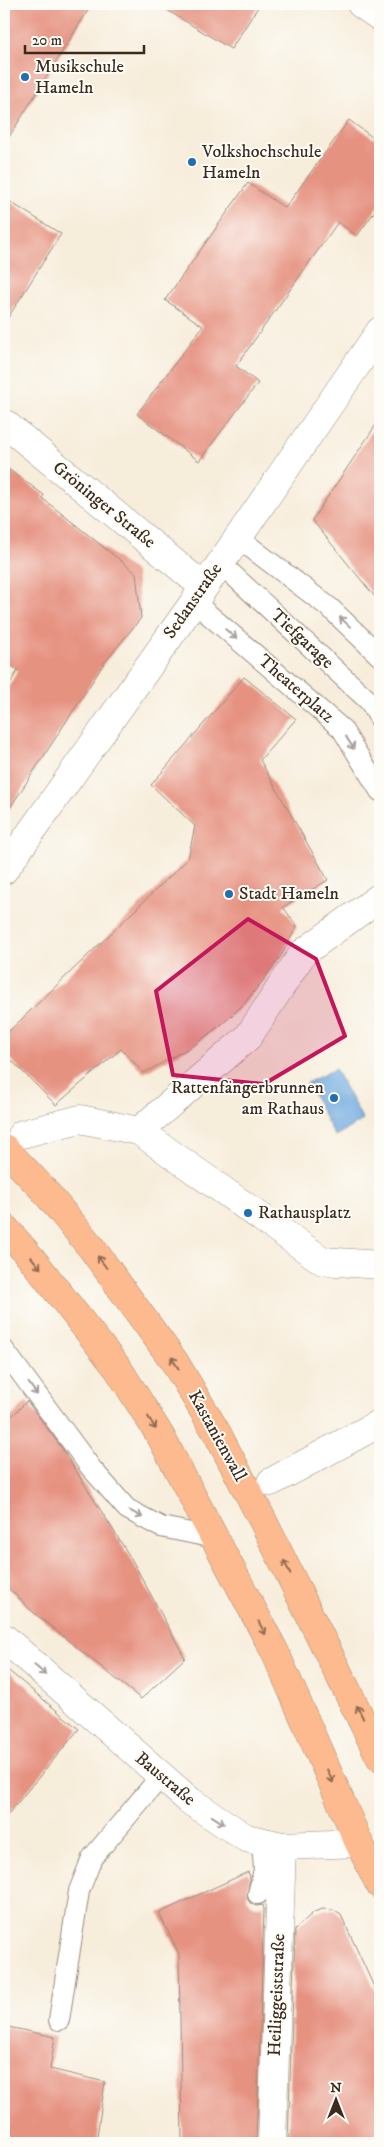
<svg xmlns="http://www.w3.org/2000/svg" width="384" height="2147" font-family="'IM FELL DW Pica',serif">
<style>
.water{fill:#6ea9df;stroke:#546a7e}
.building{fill:#e69281}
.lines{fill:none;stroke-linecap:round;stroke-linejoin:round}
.lane-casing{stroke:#998c7c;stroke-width:22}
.street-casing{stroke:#998c7c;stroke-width:29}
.primary-casing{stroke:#998c7c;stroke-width:29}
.lane{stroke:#fff;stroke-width:20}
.street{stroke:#fff;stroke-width:28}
.primary{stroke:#fcba8e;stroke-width:28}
.oneway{stroke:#a79f9a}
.oneway2{stroke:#926b50}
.marked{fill:#c2185b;fill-opacity:0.2;stroke:#c2185b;stroke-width:4;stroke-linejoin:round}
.poi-dot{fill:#1f6fb2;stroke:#fdfcf7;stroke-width:2}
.labels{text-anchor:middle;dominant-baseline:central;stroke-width:4;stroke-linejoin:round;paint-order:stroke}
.poi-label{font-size:18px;fill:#3b2a1e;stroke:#fdfcf7;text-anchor:start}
.street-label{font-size:18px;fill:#3b2a1e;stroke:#fdfcf7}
</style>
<rect width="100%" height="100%" fill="#fdfcf7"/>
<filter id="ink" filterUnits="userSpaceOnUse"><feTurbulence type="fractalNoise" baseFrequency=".02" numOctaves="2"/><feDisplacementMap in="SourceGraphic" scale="10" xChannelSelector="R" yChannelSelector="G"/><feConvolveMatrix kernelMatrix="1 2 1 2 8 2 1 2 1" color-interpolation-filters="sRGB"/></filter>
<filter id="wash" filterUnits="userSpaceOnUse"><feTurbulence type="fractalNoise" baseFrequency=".0096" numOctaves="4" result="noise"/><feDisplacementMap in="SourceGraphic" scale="20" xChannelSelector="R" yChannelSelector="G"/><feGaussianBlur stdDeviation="1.12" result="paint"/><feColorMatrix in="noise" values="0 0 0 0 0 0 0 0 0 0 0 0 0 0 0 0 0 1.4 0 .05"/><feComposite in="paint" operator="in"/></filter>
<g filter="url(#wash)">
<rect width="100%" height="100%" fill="#f7eddb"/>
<path class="water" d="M335,1069l28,51 -28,16 -28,-53z"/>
<g id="blocks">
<path class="building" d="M4,4h88l-88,141z
M157,4h103l-29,45z
M349,120l31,23v61l-23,32 -19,-14 -102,144 22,17 -59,78 -62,-47 66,-88 -38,-26 83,-117 37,25z
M4,198l57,36 -57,90z
M380,419v184l-68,-83z
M4,466l40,29 -2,3 94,75 5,45 -36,44 -101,155v-123l14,-24 -14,-9z
M244,677l52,42 -36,41 68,120 -45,27 14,19 -16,30 -19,26 -19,23 -21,19 -26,20 -52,29 -23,-24 -65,56 -52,-52v-17l184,-177 7,-33 -44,-41z
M27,1401l34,46 71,113 53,98 -44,41 -107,-86 -30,-29v-160z
M4,1667l75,62 -75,90z
M248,1872l2,5 -3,21 3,5 6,3 7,-1 1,4 -8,234h-74l-3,-189 -20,-41z
M323,1909l10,1 8,5 39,85v143h-92l7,-214 19,-17z
M4,2026l51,11 -5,32 55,13 -9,61h-92z"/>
</g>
</g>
<g filter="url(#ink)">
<use href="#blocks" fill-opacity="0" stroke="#998c7c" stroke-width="1"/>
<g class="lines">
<g class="lane-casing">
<path id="lane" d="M237,537l93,71 50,48
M220,563l150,139 10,17
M194,602l148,127 38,62
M4,1350l87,118 36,41 34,18 54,11
M258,1894l6,-24 -2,-29
M59,2020l20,-129 13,-33 69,-82"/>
</g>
<g class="street-casing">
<path id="street" d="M361,4l19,13
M4,423l200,164
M4,870l190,-268 186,-271
M139,1131l184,130 57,4
M22,1134l58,-15 59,12 109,-94 55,-84 77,-56
M271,1482l109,-59
M4,1638l186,163 56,37 36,8 77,-3
M272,2143l10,-297"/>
</g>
<g class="primary-casing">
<path id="primary" d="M4,1148l39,41 48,58 83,114 43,72 46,88 117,236
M4,1227l28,32 87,111 42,67 114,215 84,191 21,42"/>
</g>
<use href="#lane" class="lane"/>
<use href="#street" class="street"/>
<use href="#primary" class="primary"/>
</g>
<defs><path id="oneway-shaft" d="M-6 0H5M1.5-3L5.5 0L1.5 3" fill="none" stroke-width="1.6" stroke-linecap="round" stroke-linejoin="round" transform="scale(1.25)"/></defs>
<g class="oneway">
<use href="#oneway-shaft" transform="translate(345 622) rotate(-137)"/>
<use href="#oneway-shaft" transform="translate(231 634) rotate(40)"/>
<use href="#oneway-shaft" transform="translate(350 743) rotate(58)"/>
<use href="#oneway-shaft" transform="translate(33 1389) rotate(54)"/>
<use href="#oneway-shaft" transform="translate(136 1514) rotate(28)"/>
<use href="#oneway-shaft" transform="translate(40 1670) rotate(41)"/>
<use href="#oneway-shaft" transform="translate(218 1820) rotate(33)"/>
</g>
<g class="oneway2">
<use href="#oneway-shaft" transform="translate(102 1262) rotate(-127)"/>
<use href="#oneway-shaft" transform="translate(36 1263) rotate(51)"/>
<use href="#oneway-shaft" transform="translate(175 1363) rotate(-122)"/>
<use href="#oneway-shaft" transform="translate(152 1423) rotate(58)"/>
<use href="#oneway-shaft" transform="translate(287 1567) rotate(-117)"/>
<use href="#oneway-shaft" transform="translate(262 1628) rotate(62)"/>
<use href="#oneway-shaft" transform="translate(360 1712) rotate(-116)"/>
<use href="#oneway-shaft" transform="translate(330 1776) rotate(66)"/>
</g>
</g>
<path class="marked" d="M248,919l68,40 29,77 -81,48 -91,-9 -17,-84z"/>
<g class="poi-dot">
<circle cx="25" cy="77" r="5"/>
<circle cx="192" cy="162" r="5"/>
<circle cx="229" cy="894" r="5"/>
<circle cx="334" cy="1098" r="5"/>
<circle cx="248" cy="1213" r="5"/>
</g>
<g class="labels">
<g class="poi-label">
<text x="35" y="67">Musikschule<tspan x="35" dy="21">Hameln</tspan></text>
<text x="202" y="152">Volkshochschule<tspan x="202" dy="21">Hameln</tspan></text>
<text x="239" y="894">Stadt Hameln</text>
<text x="324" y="1088" text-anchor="end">Rattenfängerbrunnen<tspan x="324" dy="21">am Rathaus</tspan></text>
<text x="258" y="1213">Rathausplatz</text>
</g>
<g class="street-label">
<text transform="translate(104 505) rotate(39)">Gröninger Straße</text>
<text transform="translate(193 601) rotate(-55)">Sedanstraße</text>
<text transform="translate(302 639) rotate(43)">Tiefgarage</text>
<text transform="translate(296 689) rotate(41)">Theaterplatz</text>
<text transform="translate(217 1436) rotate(61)">Kastanienwall</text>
<text transform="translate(165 1779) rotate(40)">Baustraße</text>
<text transform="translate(277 1995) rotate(-88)">Heiliggeiststraße</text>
</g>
</g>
<rect width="384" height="2147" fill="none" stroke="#fdfcf7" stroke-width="20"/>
<g transform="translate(336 2100)" stroke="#fdfcf7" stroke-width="4" paint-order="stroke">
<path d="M0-4L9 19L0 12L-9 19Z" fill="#3b2a1e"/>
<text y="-8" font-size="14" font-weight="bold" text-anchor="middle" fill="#3b2a1e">N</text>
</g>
<path d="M25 45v8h119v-8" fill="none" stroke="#3b2a1e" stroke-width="2.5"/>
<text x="32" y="45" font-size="15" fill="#3b2a1e" stroke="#fdfcf7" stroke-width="4" paint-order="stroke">20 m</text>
</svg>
